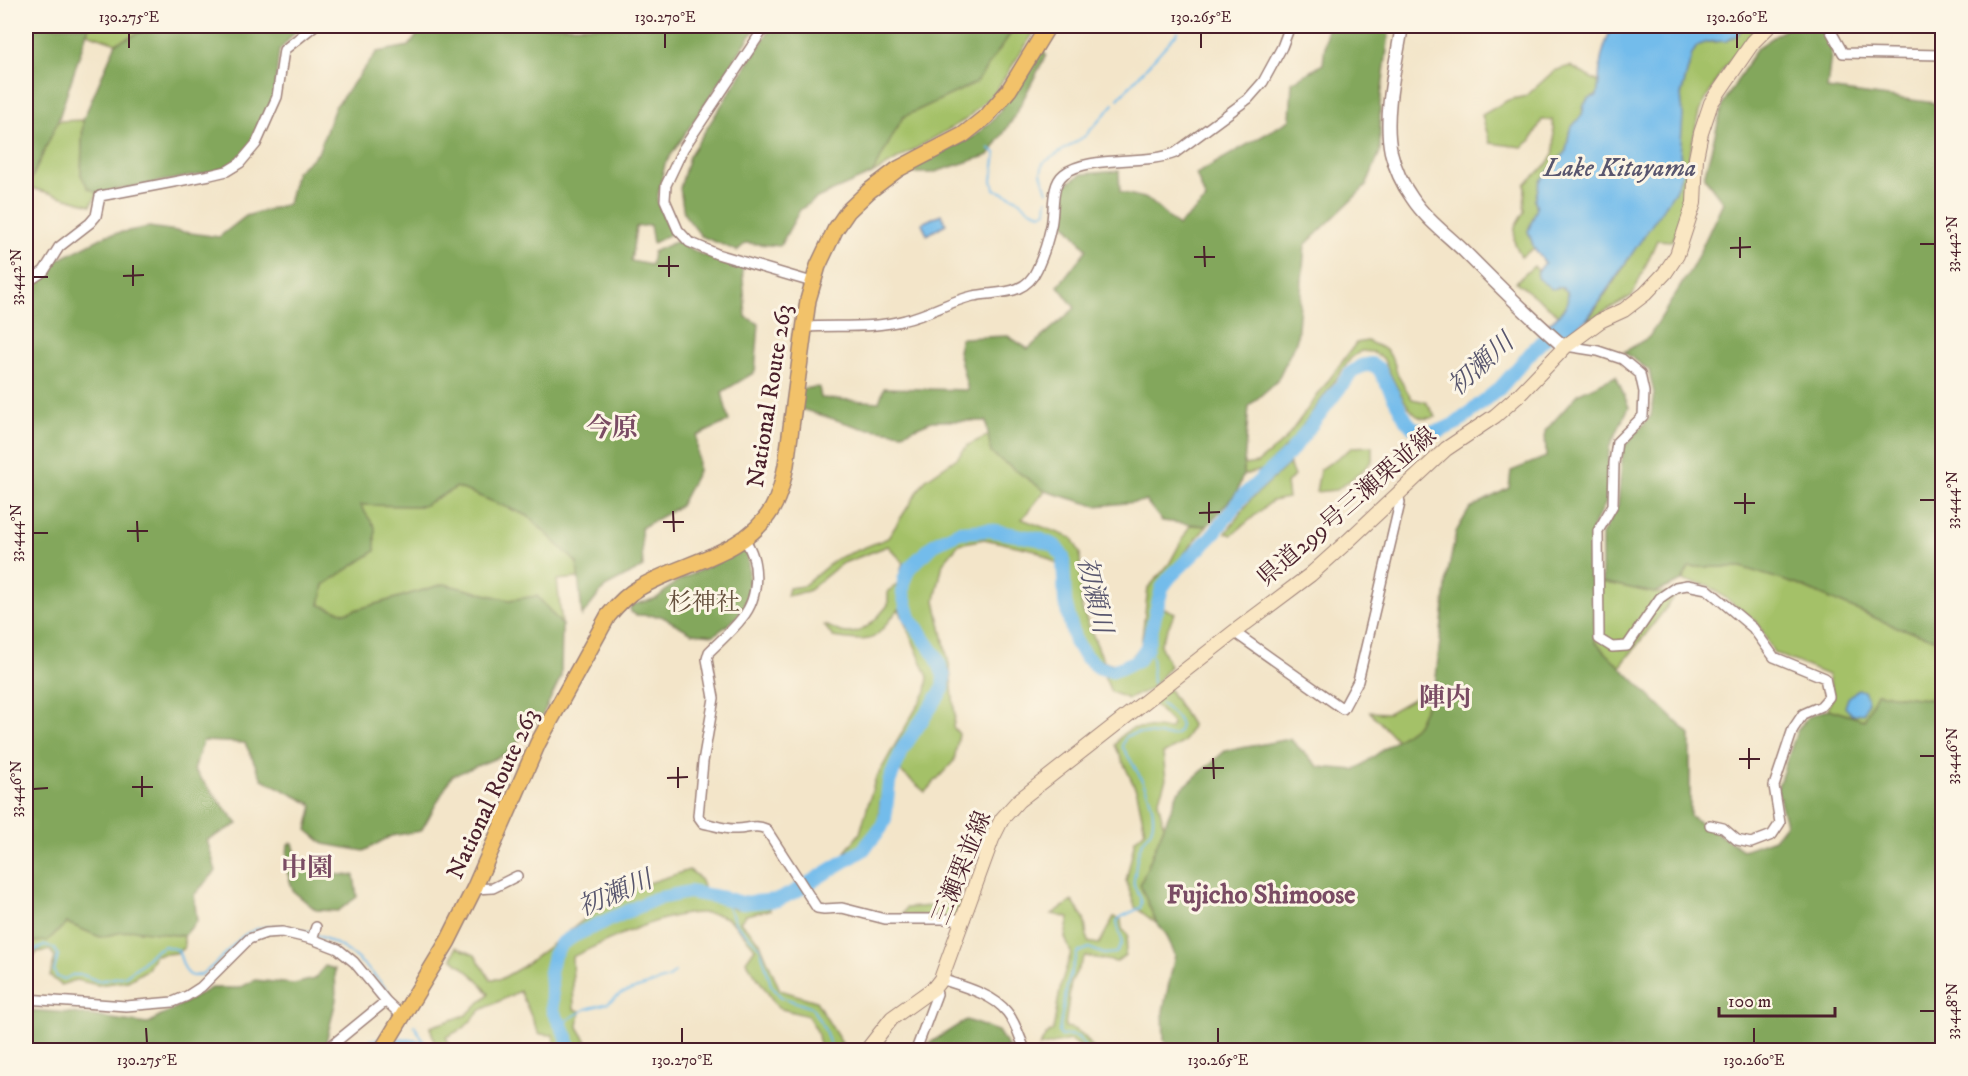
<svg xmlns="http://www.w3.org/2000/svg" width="1968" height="1076" font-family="'IM FELL DW Pica','Noto Serif JP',serif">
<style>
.green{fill:#a4c168;stroke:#77704a;stroke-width:1.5}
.forest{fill:#83a75c;stroke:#666344;stroke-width:1.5}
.water{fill:#73bceb;stroke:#5e6e8b;stroke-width:1.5}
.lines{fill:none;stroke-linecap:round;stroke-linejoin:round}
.stream{stroke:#73bceb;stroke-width:2}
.river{stroke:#73bceb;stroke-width:14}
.minor-casing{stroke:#9e827a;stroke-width:12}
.tertiary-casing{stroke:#9e827a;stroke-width:15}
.secondary-casing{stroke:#9e827a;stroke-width:16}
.trunk-casing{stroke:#9e827a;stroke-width:18}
.minor{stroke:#fff;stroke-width:9}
.tertiary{stroke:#fff;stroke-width:12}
.secondary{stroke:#fae7c3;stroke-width:14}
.trunk{stroke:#f2c26a;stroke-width:15}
.ticks{fill:none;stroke:#4a1f2b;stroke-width:2}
.labels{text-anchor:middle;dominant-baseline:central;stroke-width:6;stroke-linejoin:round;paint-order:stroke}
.street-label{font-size:24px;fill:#4a1f2b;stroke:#fcf5e5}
.park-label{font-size:24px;fill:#65503d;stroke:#fcf5e5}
.water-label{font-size:26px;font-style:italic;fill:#58566e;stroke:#fcf5e5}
.neighbourhood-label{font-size:26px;font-weight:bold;fill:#7a4c64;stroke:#fcf5e5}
.quarter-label{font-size:27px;font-weight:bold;fill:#7a4c64;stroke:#fcf5e5}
.neatline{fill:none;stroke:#4a1f2b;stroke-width:2}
.ticks-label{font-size:15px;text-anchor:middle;fill:#4a1f2b}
</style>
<rect width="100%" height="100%" fill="#fcf5e5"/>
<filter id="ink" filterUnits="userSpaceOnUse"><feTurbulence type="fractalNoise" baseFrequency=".0167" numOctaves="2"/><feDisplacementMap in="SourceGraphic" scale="12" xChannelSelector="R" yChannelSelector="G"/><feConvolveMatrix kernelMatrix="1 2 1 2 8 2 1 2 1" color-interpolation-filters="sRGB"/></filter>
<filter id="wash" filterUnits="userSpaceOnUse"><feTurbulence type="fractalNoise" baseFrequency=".008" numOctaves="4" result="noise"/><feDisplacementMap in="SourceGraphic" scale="24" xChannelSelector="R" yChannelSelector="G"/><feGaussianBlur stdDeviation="1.35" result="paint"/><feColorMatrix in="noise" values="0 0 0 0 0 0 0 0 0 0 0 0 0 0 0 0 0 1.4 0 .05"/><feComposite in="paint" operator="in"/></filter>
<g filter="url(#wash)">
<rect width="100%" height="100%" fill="#f3e5c9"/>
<path class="green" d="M89,26h65l-38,17 -29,-10z
M1021,26h17l-42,65 -31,29 -93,54 31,-57 73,-34 37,-53z
M1745,26h13l-36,45 -23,41 -11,50 1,21 -6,36 -11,22 -15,-1 -25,56 -45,25 34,-50 62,-99 -3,-18 2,-38 -1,-21 11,-41 5,-8 9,-4h10l20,-6z
M1570,66l30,17 -3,13 -9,3 -4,6 -2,10 -12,14 -4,22 -26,30 -5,19 2,8 -9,23 6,17 -13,9 -7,-16 1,-14 9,-15 1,-28c28,-26 34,-24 27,-64h-10l-11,20 -9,7 -32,-4 -8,-28 26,-15 18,-4 28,-25z
M83,120l-2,55 17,18 -7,12 -63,-18 30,-66z
M1534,266l4,5 -1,4 30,16 2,9 -10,15 -43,-33z
M1367,341l20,9 7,12 4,14 14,23 14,3 10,15c-6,1 -13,3 -19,-1 -13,-10 -27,-42 -34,-58l-11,-6 -11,-1 -10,7 -60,84 -28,28 -20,5 1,-10 13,-2 27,-22 72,-98z
M989,435l2,18 54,38 -23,28 50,19 8,15 2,56 22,53 10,2 16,-5 11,-13 7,-58 21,-24 21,-39 17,1 -51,62 -2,16 21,9 -15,32 10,21 -19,23 -23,10 -17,-7 -9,-21 -32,-36 -10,-69 -25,-16 -51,-11 -25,5 -16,19 -8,37 15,69 5,47 -2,11 6,7 -5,27 -29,31 -25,-21 -10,-2 -10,32 -2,26 -18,20 -15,5 15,-19 15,-53 51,-89 2,-14 -29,-68c-29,33 -19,34 -66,28l-9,-12c7,1 10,5 17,7 21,6 35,-13 47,-27v-14l9,-6 6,-23 -15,-16 -47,18 -33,27 -21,5 2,-8 14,-2 33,-27 52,-21 37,-58 32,-22 11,-13z
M1372,446v15l-12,12 -24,17 -20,2 4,-22 33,-23z
M1289,464l5,12 -8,8 2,14 -16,3 -40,34 -6,-2 24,-33z
M457,487l71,29 49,47 2,15 -22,2 5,45 -25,-29 -28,4 -65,-16 -99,29 -25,-8 4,-20 51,-34 -16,-46 63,1z
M1689,567h52l57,18 96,41 48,15v60l-65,-8 -13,27 -36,-11 5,-14 -5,-20 -54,-22 -17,-31 -49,-37 -26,-4z
M1602,582l52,11 23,1 -57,73 -25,-25 -2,-59z
M1435,686l-18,39 -20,15 -27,-28 18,1z
M1168,688l24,38 -8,16 -21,12 3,25 -8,23 6,24 -24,59 17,39 -22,-17 -9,-26 9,-41 10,-9 -8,-39 -22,-47c12,-24 32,-17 55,-16l3,-5 -20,-21z
M689,870c14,8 14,15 16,29l15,3 15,7 35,-3v4l-24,5 -6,7 19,19 21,49 36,11 30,49h-25l-4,-19 -9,-15 -30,-8 -32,-47 9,-13c-8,-9 -19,-25 -29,-30 -40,-19 -117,22 -154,39l2,52 6,2 -2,16 9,15v8h-32l-2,-15 -14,-1 -19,-43 -39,19 -17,18 -18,9 6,12 4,1h-27l5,-10 -4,-13 36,-12 23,-21 -11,-14 -26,-22 4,-11 19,8 15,24h11l21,-12 81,-62 13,-17 14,1z
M958,898l5,8 -8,10 -53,-1 4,-7 38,-3z
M1072,901l12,17 4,24 11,2 15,-27 7,2 1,10 6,6 -3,20 -9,7 -31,-6 -14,26 -6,45c13,1 23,11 28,23h-12l-1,-4 -10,-6 -31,7 7,-12 7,-5 8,-46 10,-31 -6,-16 4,-19 -17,-4z
M67,923l33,14 33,-7 51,6v12l-8,5 -21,2 -7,14 -20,12 -30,4 -22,-5 -15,5 -11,-9 5,-19 -5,-7 -13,2 -6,9 -5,1v-20l21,-1z"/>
<path class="forest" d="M26,26h63l-31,95 -32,69z
M154,26h146l-21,25 -5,44 -21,48 -15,20 -30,10 -110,20 -10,-5 -7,-13 2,-55 33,-77z
M424,26h333l-92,138 -8,36 14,34 -18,9 -3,-18 -14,2 -5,34 20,4 2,-13 24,-11 23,13 42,12 4,51 13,7 -4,48 -33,20 7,29 -32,15 1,35 -18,35 -39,22 2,39 -38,20 -23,29 -5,-53 -49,-47 -71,-29 -34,19 -63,-1 15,22v24l-51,34 -4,20 25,8 99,-29 65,16 28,-4 25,29 -1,52 -19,39 -36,38 -54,22 -31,55 -30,5 -27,15 -40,-7 -17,-14 6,-25 -51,-26 -17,-36 -42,-2 -9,29 44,54 -31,16 9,31 -22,24 3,26 -13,15 -51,-6 -33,7 -33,-14 -20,18 -21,1v-655l6,-3 26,-24 49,-25 42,-8 70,10 27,-21 42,-12 8,-32 22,-19 17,-46 42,-55 32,-6z
M772,26h249l-8,4 -37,53 -73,34 -31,57 -53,23 -19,13 -20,36 -34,-3 -9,8 -36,-15 -17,-22 -4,-26 9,-32z
M1327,26h63l-10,79v47l-14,34 -61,59 -8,94 -20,42 -28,25 -6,69 -6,17 -30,34 -45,-5 -16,-20 -50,5 -51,-15 -54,-38 -5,-32h-54l-29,12 -41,-5 -64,-20 3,-19 18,-2 2,11 58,4 5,-14 84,2 -10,-39 3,-13 47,-2 20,13 47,-41 -17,-22 29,-37 -27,-31 6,-34 16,-10 37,-3 1,21 28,7 30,27 28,-26 -10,-26 94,-54 2,-38 31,-18z
M1790,26h29l13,19 -5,44 108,14 7,-2v540l-48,-15 -96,-41 -57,-18h-52l-7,14 -28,12 -52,-11v-48l16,-29 5,-57 28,-32 3,-23 -5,-23 -25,-18 25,-15 44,-71 30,-64 -19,-25 19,-73 34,-56z
M1042,50l4,5 -33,64 -24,36 -57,18h-31l72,-36 21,-18z
M1616,376l13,31 -20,41 -2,53 -15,27 3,114 95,93v81l53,34 31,-11 12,-15 -9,-35 20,-58 11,-14 20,-8 36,11 13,-27 65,8v349h-767l-11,-9 -1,-30 12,-56 -9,-21 -9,-10 -17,-39 38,-93 47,-41 65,-12 29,28 36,3 62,-45 18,-39 12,-109 9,-45 14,-24 39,-20 2,-17 35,-14 -1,-26 34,-38z
M742,550l5,3c3,22 5,47 -10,64 -7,7 -16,13 -23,18l-22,-2 -31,-17 -25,-1 -5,-3 -1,-4 3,-3 24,-7 19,-16z
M293,843l4,16 18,15 39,1 3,22 -19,14 -22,-1 -23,-19 -7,-23 2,-24z
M325,966l10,3 1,31 -10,42 -10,8h-290v-40l45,3 76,11 64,-36h28l16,-8 39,4 20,-5z
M966,1020l32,11 12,19h-86l1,-4z"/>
<path class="water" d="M1612,26h133l-9,10 -10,5 -20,1 -9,4 -5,8 -11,41 2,21 -3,38 3,18 -8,19 -88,128 -22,17h-5l-13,-11c11,-9 24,-19 20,-34l-6,-4 -9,2 -15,-11 1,-7 7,-8 -11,-15 -6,-17 9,-23 -2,-8 5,-19 26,-30 4,-22 12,-14 2,-10 4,-6 9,-3c2,-10 2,-19 3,-29 1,-14 7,-28 12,-41z
M941,214l5,10 -19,11 -5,-12z
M1858,689l6,2 4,10 -4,11 -12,3 -7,-8 3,-9z"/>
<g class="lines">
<path class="stream" d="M1118,99l60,-67
M989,148l7,5 -4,27 2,9 22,9 14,12 11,4 5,-3 1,-11
M1047,192l-6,-19 2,-10 42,-27 29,-32
M1147,647c9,11 4,22 6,36
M724,898l12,26 24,23 11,38 10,12 31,11 13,22 5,15 5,5
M316,935c31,10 53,33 73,57
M26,959h2l5,-8 13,-6 9,4 3,7 -4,15 3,6 8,2 7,-4h11l15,6 27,-5 15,-11 14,-14 11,-5 13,4c3,7 5,21 12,25 16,8 43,-35 58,-42 19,-11 42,-7 63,0
M414,1025l14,24
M567,1037v-17l19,-11 22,-6 14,-10 47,-15 6,-6
M1087,1050l-9,-13 -8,-2 -9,1 -2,-4 8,-46 10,-33 12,-5 15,6 12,-1c12,-16 2,-16 1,-32l4,-4 19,-9c6,-12 -9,-17 -6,-29 2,-10 2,-22 6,-32 2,-7 10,-12 12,-20 7,-25 -18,-61 -30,-81l4,-10 12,-3 30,3 7,-1 4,-4 2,-6 -3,-6 -17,-16"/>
<path class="river" d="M358,1050c15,-8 58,-6 73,0
M568,1050l-1,-13 -14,-26 -3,-39 4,-17 7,-11 14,-9 80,-36 34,-7 35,6 18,5 36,-3 18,-9 67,-41 18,-22 4,-9 4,-37 14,-34 40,-59 1,-13 -8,-20 -26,-38 -7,-24 1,-14 5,-12 27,-25 23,-11 30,-2 50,9 16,7 8,11 2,45 10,40 11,15 12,10 13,4 10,-3 17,-8 9,-13 15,-59 8,-11 41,-40 31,-40 47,-43 62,-81 10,-7 11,-2 7,5 27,51 6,7 15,6 13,-2 17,-8 43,-35 35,-40 24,-22"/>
</g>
</g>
<g filter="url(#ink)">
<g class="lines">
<g class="minor-casing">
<path id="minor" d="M763,26l-3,8 -77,115 -17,36 -1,15 13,30 11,12 28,12 95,28
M1828,26l15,27 99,2
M26,283l18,-12 15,-24 31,-24 6,-7 4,-20 110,-21 17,-4 13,-8 16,-19 21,-47 7,-47 30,-24
M805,327c34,-2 67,2 100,-7 23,-5 45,-19 68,-24 24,-5 52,1 64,-27 6,-13 11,-29 14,-43 4,-15 -1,-41 13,-52 24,-19 81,-9 111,-21l73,-54 15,-17 19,-35 8,-21
M1566,346l32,5 24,8 18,15 4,18 -1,24 -26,26 -3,21 -1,42 -15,26 1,108 13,8 15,-1 33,-48 16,-11 11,-2 20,4 46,39 21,29 51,21 4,19 -8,9 -18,8 -10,15 -19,57 6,37 -8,12 -21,8 -14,-3 -14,-12 -13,-3
M744,539c16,21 16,58 -2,79 -9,12 -22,23 -33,34l-2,7 7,39 -11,64 -5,54 5,7c11,2 23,7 34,6 11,0 18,-5 29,0l51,79 7,1 18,-1 43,11h80
M1234,632l109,77 15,-28 42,-178 -2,-11
M474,889l19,-1 24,-12
M312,939l4,-12
M941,979c21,7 52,15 66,33 9,11 13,26 18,38
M26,999l100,7 47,-4 14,-6 14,-9 48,-48 17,-6 16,-1 30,7 26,10 16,13 32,39 18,17
M326,1050l60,-49
M916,1050l21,-56 -3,-6"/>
</g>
<g class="tertiary-casing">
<path id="tertiary" d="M1402,26c-6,38 -19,88 -11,126 4,17 11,32 21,46 13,20 34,36 51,52 32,32 64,65 99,95l4,1"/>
</g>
<g class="secondary-casing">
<path id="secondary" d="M867,1050l25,-32 42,-30 7,-9 51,-140 10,-20 16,-18 216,-169 76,-57 39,-35 97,-91 49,-33 24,-21 47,-49 34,-25 24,-11 21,-16 20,-21 12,-18 17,-52 2,-45 5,-25 10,-30 42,-61 16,-16"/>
</g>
<g class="trunk-casing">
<path id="trunk" d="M382,1050l66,-109 26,-52 64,-146 70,-127c9,-11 18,-21 31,-28 43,-26 105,-32 133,-79 8,-14 11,-29 14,-44l22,-165 10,-34 17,-36 13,-19 21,-20 29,-22 65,-34 24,-19 22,-26 39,-64"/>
</g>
<use href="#minor" class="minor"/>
<use href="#tertiary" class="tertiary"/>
<use href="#secondary" class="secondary"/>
<use href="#trunk" class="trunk"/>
</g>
</g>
<path class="ticks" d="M129,33v15M665,33v15M1201,33v15M1737,33v15M1740,237v21M1920,244h15M1204,246l1,21M1730,248l21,-1M669,256v21M1194,257h21M133,265v21M658,266h21M123,276l21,-1M33,277h15M1745,493v21M1920,500h15M1209,502v21M1734,503h21M673,511l1,21M1199,513l21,-1M137,521l1,21M663,522h21M127,531h21M33,533h15M1749,748v21M1920,756h15M1213,758l1,21M1739,759h21M678,767v21M1203,768h21M142,776v21M667,778l21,-1M132,787h21M33,789l15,-1M1920,1011h15M146,1028l1,15M682,1028v15M1218,1028v15M1754,1028v15"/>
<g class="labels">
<g class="street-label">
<text transform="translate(770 396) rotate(-81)">National Route 263</text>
<text transform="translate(1347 507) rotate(-41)">県道299号三瀬栗並線</text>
<text transform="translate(493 794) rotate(-65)">National Route 263</text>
<text transform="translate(962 868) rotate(-68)">三瀬栗並線</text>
</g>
<g class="park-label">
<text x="704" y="603">杉神社</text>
</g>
<g class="water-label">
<text x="1620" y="168">Lake Kitayama</text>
<text transform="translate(1481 365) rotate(-42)">初瀬川</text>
<text transform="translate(1094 595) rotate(77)">初瀬川</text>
<text transform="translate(615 894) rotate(-23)">初瀬川</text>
</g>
<g class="neighbourhood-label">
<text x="612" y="428">今原</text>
<text x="1445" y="698">陣内</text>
<text x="307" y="868">中園</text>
</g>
<g class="quarter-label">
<text x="1261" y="895">Fujicho Shimoose</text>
</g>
</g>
<rect width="1968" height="1076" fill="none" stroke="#fcf5e5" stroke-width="66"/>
<path d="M1719 1007v9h116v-9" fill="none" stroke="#4a1f2b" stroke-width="3"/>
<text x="1728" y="1007" font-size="18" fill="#4a1f2b" stroke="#fcf5e5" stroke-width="4.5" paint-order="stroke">100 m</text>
<rect x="33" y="33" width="1902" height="1010" class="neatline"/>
<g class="ticks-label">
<text x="129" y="22">130.275°E</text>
<text x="665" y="22">130.270°E</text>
<text x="1201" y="22">130.265°E</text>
<text x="1737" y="22">130.260°E</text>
<text transform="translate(1952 244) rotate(-90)" y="5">33.442°N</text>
<text transform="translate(16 277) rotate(-90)" y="5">33.442°N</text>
<text transform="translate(1952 500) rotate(-90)" y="5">33.444°N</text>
<text transform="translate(16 533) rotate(-90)" y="5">33.444°N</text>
<text transform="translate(1952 756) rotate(-90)" y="5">33.446°N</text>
<text transform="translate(16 789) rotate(-90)" y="5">33.446°N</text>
<text transform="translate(1952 1011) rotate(-90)" y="5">33.448°N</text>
<text x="147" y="1065">130.275°E</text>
<text x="682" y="1065">130.270°E</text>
<text x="1218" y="1065">130.265°E</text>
<text x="1754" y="1065">130.260°E</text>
</g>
</svg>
